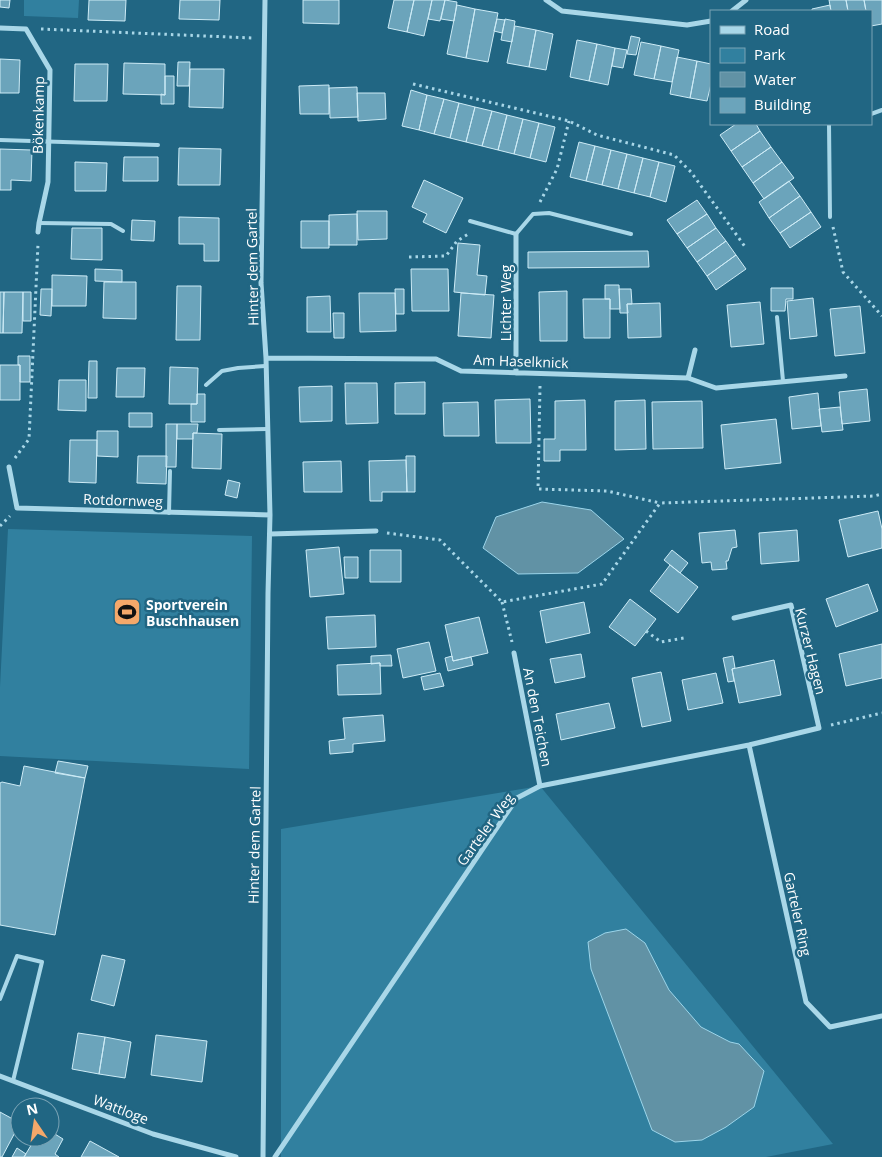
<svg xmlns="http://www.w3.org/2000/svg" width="882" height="1157" font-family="'Open Sans',sans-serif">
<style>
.green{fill:#31809f}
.water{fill:#6192a5;stroke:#9cd5ea}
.building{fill:#6ba4bb;stroke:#cdebf6}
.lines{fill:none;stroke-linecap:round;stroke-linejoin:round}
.path{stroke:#a9d7e8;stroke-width:3;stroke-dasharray:2.5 4;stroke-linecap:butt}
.service{stroke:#a9d7e8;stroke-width:4}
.minor{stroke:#a9d7e8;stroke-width:5}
.labels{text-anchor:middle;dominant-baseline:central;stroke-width:5;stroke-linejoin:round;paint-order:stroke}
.street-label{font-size:14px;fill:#fff;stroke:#216683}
.poi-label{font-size:14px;font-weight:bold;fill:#fff;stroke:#216683;text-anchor:start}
</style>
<rect width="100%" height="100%" fill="#216683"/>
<path class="green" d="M24,0h55l-1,18 -54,-2z
M8,529l244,7 -3,233 -249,-13v-69z
M540,786l293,358 -67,13h-485v-328z"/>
<path class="water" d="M542,502l49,8 33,29 -46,34 -60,1 -35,-26 13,-31z
M626,929l19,14 24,47 32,37 29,15 9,2 25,27 -10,36 -28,20 -24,13 -27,2 -23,-12 -61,-161 -3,-27 17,-9z"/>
<path class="building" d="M0,0h10l-1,8 -9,-1z
M89,0h37l-1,21 -37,-1z
M180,0h40l-1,20 -40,-1z
M303,0h36v24l-36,-1z
M394,0h20l-7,32 -19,-4z
M414,0h18l-8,36 -17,-4z
M432,0h13l-5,21 -12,-2z
M445,0l12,2 -3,19 -13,-2z
M829,0h17l2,11h-17z
M846,0h18l2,11h-18z
M864,0h18v24l-11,2v-15h-5z
M457,5l18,4 -9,49 -19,-4z
M830,5l1,6h-19v-2z
M475,9l23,4 -10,49 -22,-4z
M497,19l8,1 -3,13 -8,-2z
M505,19l10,2 -3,21 -11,-2z
M515,26l21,4 -7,37 -22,-4z
M536,30l17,4 -7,36 -17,-3z
M631,36l9,2 -4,17 -9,-1z
M577,40l20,4 -8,37 -19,-4z
M641,42l20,4 -7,33 -20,-4z
M597,44l18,4 -7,37 -19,-4z
M661,46l18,4 -7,32 -18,-3z
M615,48l12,2 -4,18 -11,-2z
M677,57l20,4 -7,37 -20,-4z
M0,59l20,1 -1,33h-19z
M697,61l14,3v20l-4,17 -17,-3z
M178,62h12l-1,24h-12z
M124,63l41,1v31l-42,-1z
M75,64h33l-1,37h-33z
M190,69h34l-1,39 -34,-1z
M165,76h9v28h-13v-10l4,1z
M329,85v29h-29l-1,-28z
M357,87l1,30 -28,1 -1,-30z
M411,90l16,5 -8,35 -17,-4z
M357,93h28l1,26 -28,2z
M427,95l17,4 -10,35 -15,-4z
M444,99l15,4 -9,35 -16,-4z
M459,103l16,4 -9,35 -16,-4z
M475,107l17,4 -10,35 -16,-4z
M492,111l15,4 -9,35 -16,-4z
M507,115l16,4 -9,35 -16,-4z
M523,119l16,4 -9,35 -16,-4z
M539,123l16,4 -9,35 -16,-4z
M736,124h20l4,7 -29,20 -11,-16z
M760,131l11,16 -29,20 -11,-16z
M579,142l16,4 -9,35 -16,-4z
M595,146l16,4 -9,35 -16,-4z
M771,147l11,15 -29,21 -11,-16z
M179,148l42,1 -1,36h-42z
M0,149l32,1 -1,31 -20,-1v10h-11z
M611,150l16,4 -9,35 -16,-4z
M627,154l16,4 -9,35 -16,-4z
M124,157h34v24h-35z
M643,158l16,4 -9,35 -16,-4z
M75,162l32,1 -1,28h-31z
M659,162l16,4 -9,36 -16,-5z
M782,162l12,16 -30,21 -11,-16z
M424,180l39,18 -17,35 -23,-11 4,-8 -15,-7z
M789,181l11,15 -31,22 -10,-16z
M800,196l11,16 -31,21 -11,-15z
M697,200l10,14 -30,20 -10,-14z
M357,211h30v28l-29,1z
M811,212l10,15 -31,21 -10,-15z
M357,214v31h-28v-30z
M707,214l9,14 -29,20 -10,-14z
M179,217l40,1v43h-15v-17h-25z
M132,220l23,1 -1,20 -23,-1z
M301,221h28v27h-28z
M72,228h30v32l-31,-1z
M716,228l10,13 -29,21 -10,-14z
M726,241l10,14 -29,21 -10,-14z
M458,243l22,2 -3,30 10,1 -2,19 -31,-3z
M648,251l1,16 -121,1v-16z
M736,255l10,14 -30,21 -9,-14z
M95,269l27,1v12l-27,-1z
M411,269h37l1,42h-37z
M52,275l35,1 -1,30h-34z
M104,282h32v37l-33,-1z
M605,285h14l1,24h-10v-10h-5z
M177,286h24l-1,54h-24z
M771,288h22v11h-7l-1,12h-14z
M41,289h11l-1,27 -11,-1z
M395,289h9v25h-8z
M619,289h12l1,15h-5l1,9h-8z
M567,291v50h-27l-1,-49z
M0,292h4l-1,41h-3z
M4,292h19l-1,41h-19z
M23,292h8v29h-8z
M359,293h36l1,38 -36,1z
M461,293l33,2 -3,43 -33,-2z
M330,296l1,36h-24v-35z
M813,298l4,38 -27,3 -3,-38z
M583,299h27v39h-26z
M760,302l4,42 -33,3 -4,-42z
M660,303l1,34 -33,1 -1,-34z
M860,306l5,47 -30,3 -5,-47z
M333,313h11v25h-10z
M18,356h12v26h-10v-17h-2z
M89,361h8v37h-9z
M0,365h20v35h-20z
M170,367l28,1 -1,36h-28z
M117,368h28l-1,29h-28z
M59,380h27v31l-28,-1z
M425,382v32h-30v-31z
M345,383h32l1,40 -32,1z
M332,386v35l-32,1 -1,-35z
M867,389l3,32 -28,3 -3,-32z
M818,393l3,33 -29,3 -3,-32z
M197,394h8v28h-14v-18h6z
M530,399l1,44h-35l-1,-43z
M585,400l1,50h-26v11h-16v-22h11v-38z
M645,400l1,49 -31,1v-49z
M702,401l1,47 -50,1 -1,-47z
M478,402l1,34h-35l-1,-33z
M840,407l3,23 -21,2 -3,-23z
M129,413h23v14h-23z
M776,419l5,44 -56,6 -4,-44z
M166,424h11l-1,43h-10z
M177,424h21l-1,9h-4v6h-16z
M97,431h21v26l-21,-1z
M193,433l29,1 -1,35 -29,-1z
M70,440h27l-1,43 -27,-1z
M138,456h29l-1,28 -29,-1z
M406,456h9v36h-8z
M406,460l1,32h-25v9h-12l-1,-40z
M341,461l1,31h-38l-1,-30z
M228,480l12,3 -3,15 -12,-3z
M878,511l4,18v19l-34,9 -9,-37z
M735,530l2,17 -5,1 -4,13h-2l1,8 -15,1 -1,-8 -9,1 -3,-30z
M797,530l2,31 -38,3 -2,-31z
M339,547l5,47 -34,3 -4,-47z
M370,550h31v32h-31z
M672,550l16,13 -8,10 -16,-13z
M344,557h14v21h-13z
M670,565l28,22 -20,26 -28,-22z
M868,584l10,27 -42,16 -10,-28z
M630,599l26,20 -21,27 -26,-19z
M584,602l6,31 -44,10 -6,-32z
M375,615l1,32 -48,2 -2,-32z
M479,617l9,36 -35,8 -8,-36z
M429,642l7,29 -33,7 -6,-29z
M882,644v34l-36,8 -7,-32z
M581,654l4,23 -30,6 -5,-24z
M391,655l1,11h-12v-3l-9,1v-8z
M452,656l1,5 18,-4 2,8 -25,6 -3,-13z
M733,656l2,12 -3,1 2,12 -6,1 -5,-24z
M774,660l7,35 -42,8 -7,-34z
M380,663l1,31 -43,1 -1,-30z
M661,672l10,49 -29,6 -10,-49z
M440,673l4,13 -20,4 -3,-13z
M716,673l7,30 -35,7 -6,-30z
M609,703l6,25 -54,12 -5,-26z
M383,715l2,26 -32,3v8l-23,2 -1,-13 16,-2 -2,-21z
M58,761l30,5 -3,12 -30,-5z
M24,766l61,12 -30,157 -55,-10v-142l2,-1 18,4z
M102,955l23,5 -11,46 -23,-6z
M78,1033l27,4 -6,37 -27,-5z
M156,1035l51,6 -5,41 -51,-7z
M105,1037l26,5 -6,36 -26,-4z
M0,1112l20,11 -18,34h-2z
M50,1131l13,8 -8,15 4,3h-35l12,-20h14z
M90,1141l29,16h-38z
M17,1148l9,6 -2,3h-12z"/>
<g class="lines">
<path class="path" d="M41,29l211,9
M413,84l156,37 28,14 77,20 17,17 55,76
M540,202l17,-33 12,-48
M833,227l10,45 39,44
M409,257l37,-1 11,-15 13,-8
M540,386l-2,103 69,2 53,12
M15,458l14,-19 9,-195
M0,526l10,-10
M387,533l53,7 62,62 100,-18 58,-81 214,-7 8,-2
M502,602l10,40
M646,631l15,11 23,-4
M831,725l51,-12"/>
<path class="service" d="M871,114l11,-4
M829,124l1,93
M0,140l158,5
M470,221l46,13 17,-20 16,-1 82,21
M39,223l72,1 12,7
M777,317l6,64
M206,385l16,-14 16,-3 27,-2
M219,430l48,-1
M169,513l1,-42
M0,999l17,-43 25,6 -29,119"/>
<path class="minor" d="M546,0l16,11 125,14 24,-4
M732,11l14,-11
M0,28l26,1 24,41 -2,112 -9,41 -1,9
M266,358l170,1 25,12 227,7 28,10 129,-12
M516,373v-139
M688,378l7,-28
M9,467l8,41 253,7
M270,534l106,-3
M514,653l26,133
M749,745l57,257 24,25 52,-11
M0,1076l153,58 83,23
M263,1157l5,-564 2,-78 -4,-157 -5,-75 4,-283
M275,1157l242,-359 23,-12 209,-41 70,-17 -28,-123 -57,13"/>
</g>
<defs>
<g id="stadium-square" transform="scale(1.4375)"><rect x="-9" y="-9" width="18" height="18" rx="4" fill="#f5a86a" stroke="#216683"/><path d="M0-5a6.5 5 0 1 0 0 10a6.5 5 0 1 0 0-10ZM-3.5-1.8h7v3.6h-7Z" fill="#111"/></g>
</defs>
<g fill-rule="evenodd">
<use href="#stadium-square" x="127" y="612"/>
</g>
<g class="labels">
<g class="street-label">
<text transform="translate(38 115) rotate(-89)">Bökenkamp</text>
<text transform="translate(252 267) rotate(-91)">Hinter dem Gartel</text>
<text transform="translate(505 303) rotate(-90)">Lichter Weg</text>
<text transform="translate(521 361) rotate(2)">Am Haselknick</text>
<text transform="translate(123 500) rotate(2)">Rotdornweg</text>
<text transform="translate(811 651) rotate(76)">Kurzer Hagen</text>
<text transform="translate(538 717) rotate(79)">An den Teichen</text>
<text transform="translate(485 829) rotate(-54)">Garteler Weg</text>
<text transform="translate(254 845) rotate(-89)">Hinter dem Gartel</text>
<text transform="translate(798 914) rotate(78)">Garteler Ring</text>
<text transform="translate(121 1109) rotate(21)">Wattloge</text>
</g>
<g class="poi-label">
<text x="146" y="604">Sportverein<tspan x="146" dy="16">Buschhausen</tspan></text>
</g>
</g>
<rect x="710" y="10" width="162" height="115" fill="#216683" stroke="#7aa3b5"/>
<rect x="720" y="26" width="25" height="8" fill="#a9d7e8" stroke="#7aa3b5"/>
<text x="754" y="35" font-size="15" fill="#ffffff">Road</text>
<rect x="720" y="48" width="25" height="15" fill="#31809f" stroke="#7aa3b5"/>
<text x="754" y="60" font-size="15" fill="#ffffff">Park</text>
<rect x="720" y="72" width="25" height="15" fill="#6192a5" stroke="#7aa3b5"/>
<text x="754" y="85" font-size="15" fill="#ffffff">Water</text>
<rect x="720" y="98" width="25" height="15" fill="#6ba4bb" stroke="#7aa3b5"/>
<text x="754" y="110" font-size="15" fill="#ffffff">Building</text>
<g transform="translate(35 1122) rotate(347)"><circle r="24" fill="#216683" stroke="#7aa3b5"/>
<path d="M0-4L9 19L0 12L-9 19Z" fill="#f5a86a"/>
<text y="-8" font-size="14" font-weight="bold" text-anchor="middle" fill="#ffffff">N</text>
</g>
</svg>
